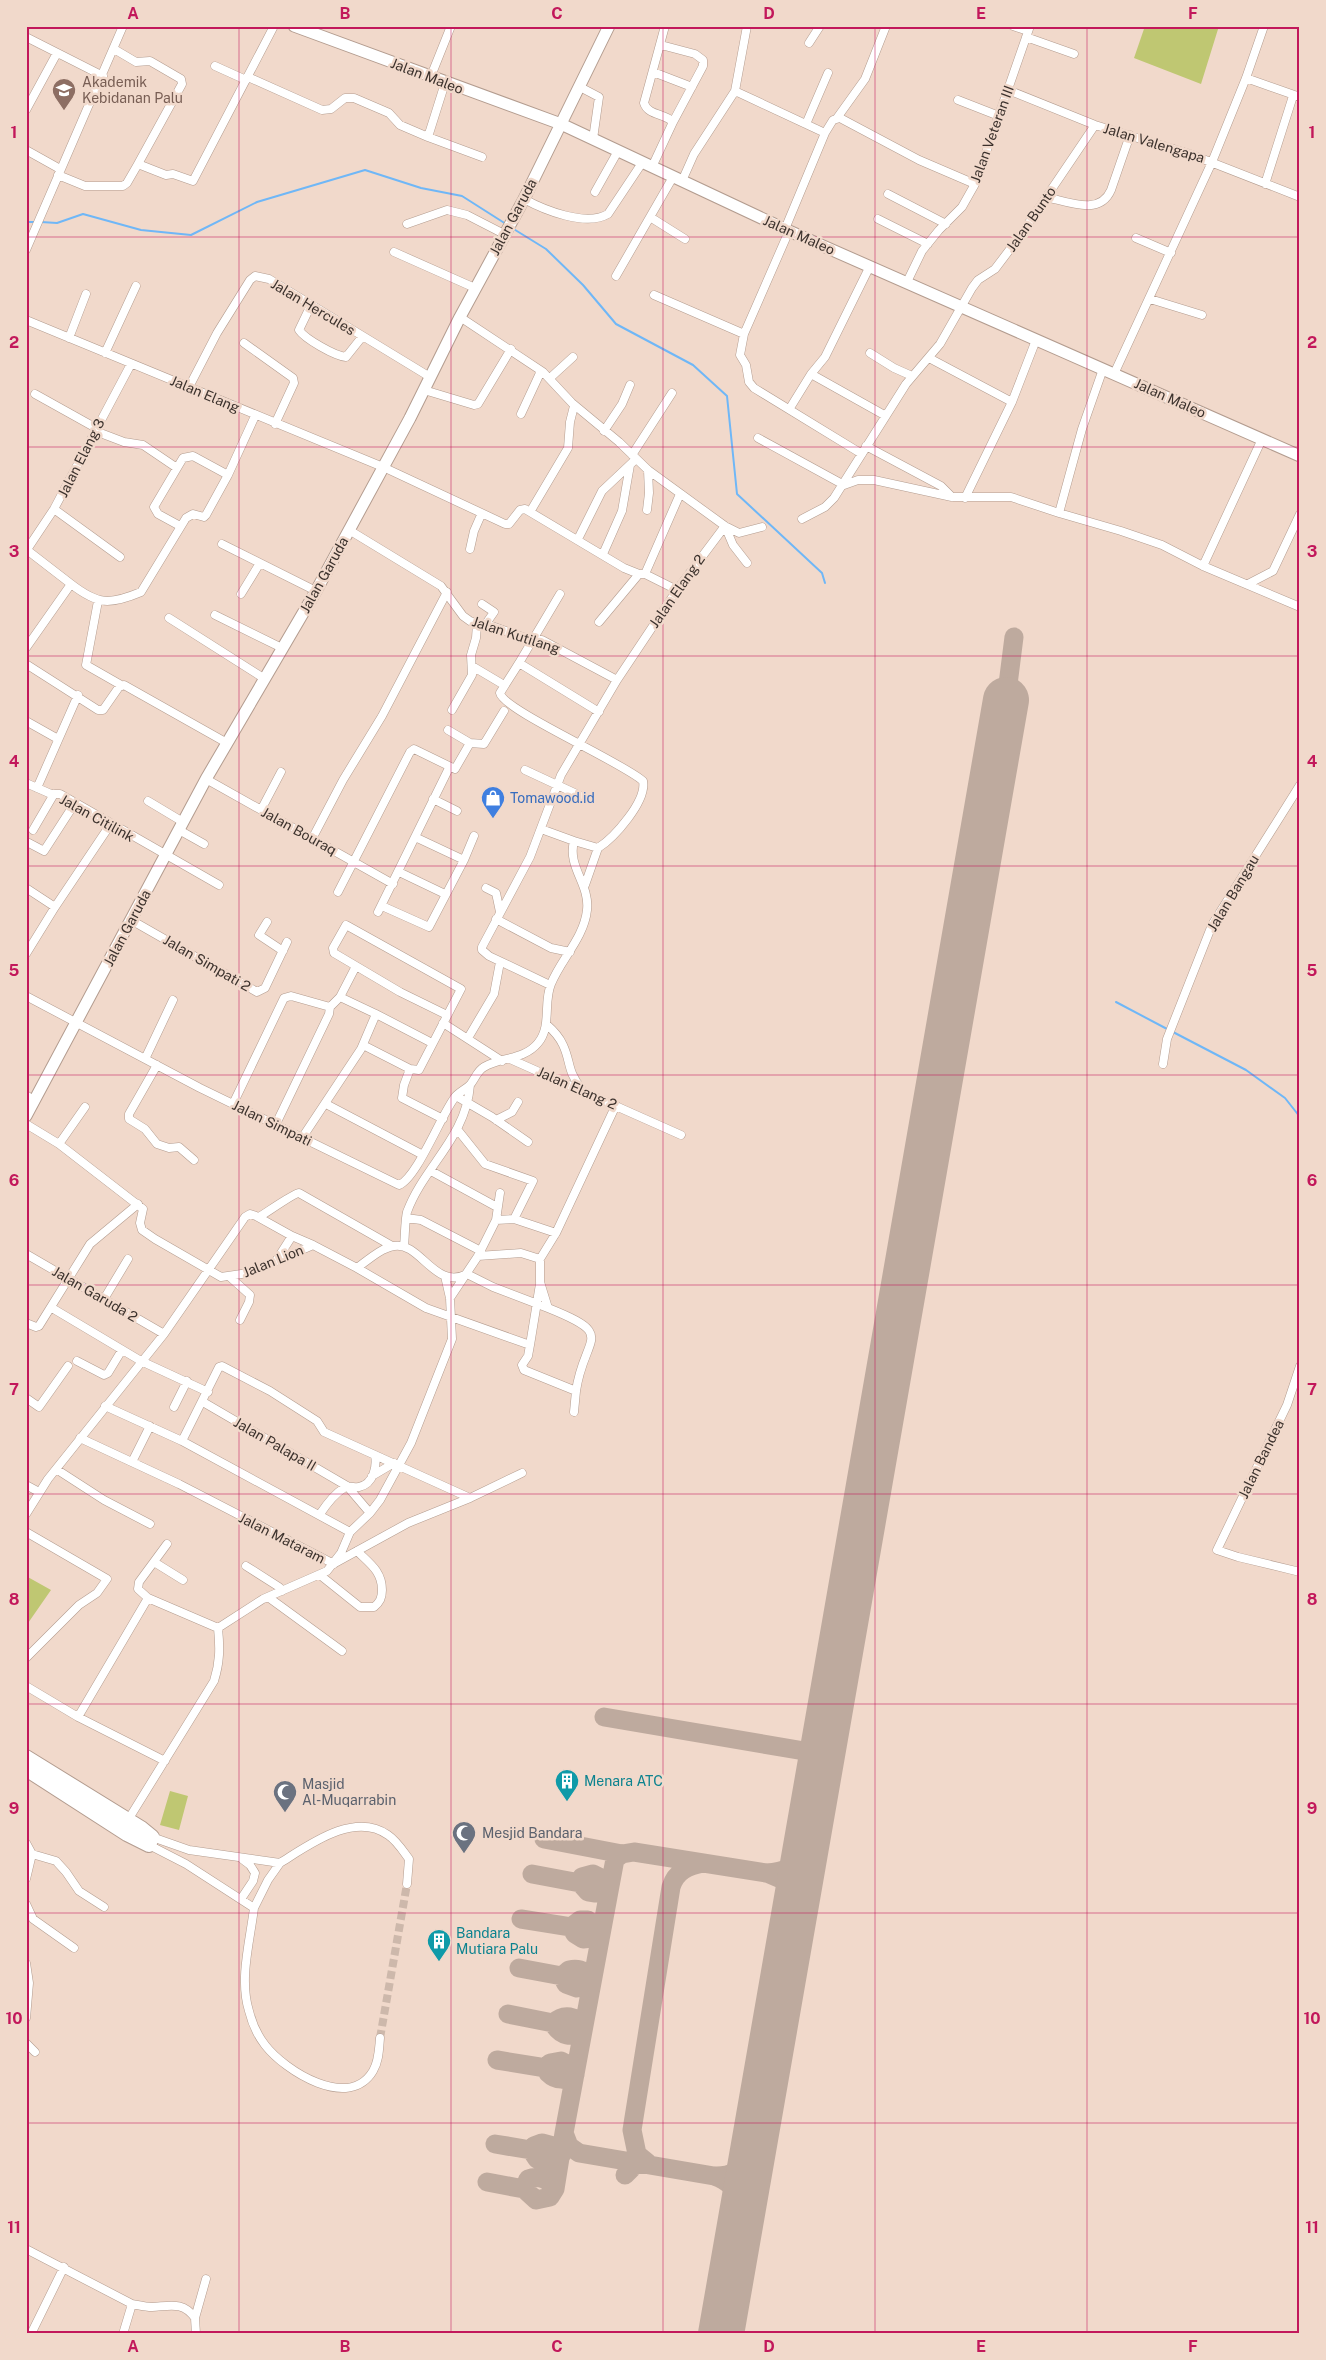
<svg xmlns="http://www.w3.org/2000/svg" width="1326" height="2360" font-family="'Public Sans',sans-serif">
<style>
.green{fill:#bfc772}
.lines{fill:none;stroke-linecap:round;stroke-linejoin:round}
.stream{stroke:#6fb7f7;stroke-width:2}
.taxiway{stroke:#beaa9e;stroke-width:19}
.runway{stroke:#beaa9e;stroke-width:46}
.street-tunnel{stroke:#cdb8ab;stroke-width:8;stroke-dasharray:8 4;stroke-linecap:butt}
.street-casing{stroke:#b39c8f;stroke-width:9}
.secondary-casing{stroke:#b39c8f;stroke-width:13}
.highway-casing{stroke:#b39c8f;stroke-width:16}
.street{stroke:#fff;stroke-width:8}
.secondary{stroke:#fff;stroke-width:11}
.highway{stroke:#fff;stroke-width:14}
.grid{fill:none;stroke:#c2185b;stroke-width:1;stroke-opacity:0.55}
.labels{text-anchor:middle;dominant-baseline:central;stroke-width:5;stroke-linejoin:round;paint-order:stroke}
.street-label{font-size:14px;fill:#3c322d;stroke:#f1d9cb}
.education-label{font-size:14px;fill:#785e54;stroke:#f1d9cb;text-anchor:start}
.shop-label{font-size:14px;fill:#366cbe;stroke:#f1d9cb;text-anchor:start}
.culture-label{font-size:14px;fill:#0d838f;stroke:#f1d9cb;text-anchor:start}
.worship-label{font-size:14px;fill:#5b616d;stroke:#f1d9cb;text-anchor:start}
.neatline{fill:none;stroke:#c2185b;stroke-width:2}
.grid-label{font-size:16px;text-anchor:middle;font-weight:bold;fill:#c2185b}
</style>
<rect width="100%" height="100%" fill="#f1d9cb"/>
<path class="green" d="M1145,26h74l-18,58 -67,-26z
M26,1576l25,14 -25,36z
M170,1791l18,5 -9,34 -19,-5z"/>
<g class="lines">
<path class="stream" d="M26,222h11
M41,222l16,1 26,-9 58,16 50,5 66,-33 108,-32 56,18 41,8 44,28
M512,228l34,21 37,36 33,39 77,41 34,31 10,98 85,79 3,10
M1116,1002l53,28
M1173,1032l73,38 39,28 15,19"/>
<path class="taxiway" d="M1006,700l8,-63
M604,1717l218,37
M544,1839l78,15
M767,1873l21,9 9,17
M532,1874l48,9 8,9 6,1h7l7,-5 -3,-8 -12,-6 -11,3 -2,6
M521,1919l50,8 9,-7h8l12,12 -8,6 -9,1 -8,-5 -4,-7
M519,1968l43,8 7,-6c10,-2 17,0 23,10l-5,5 -10,3 -11,-4 -4,-8
M508,2014l45,9c11,-10 23,-8 30,5 -10,12 -23,8 -30,-5
M497,2060l49,8 2,5c8,8 18,8 27,1l-2,-7 -12,-6 -11,2 -4,5
M542,2143l11,3 8,10c-6,7 -15,7 -24,3l-6,-9 3,-4z
M495,2144l36,6
M752,2155c-10,14 -20,22 -38,21l-135,-23 -10,-7 -5,-13 51,-274 7,-5 12,-2 132,21c21,-1 29,-6 39,-24
M625,2175l10,-10 13,-2 -11,-9 -5,-24 39,-243c5,-16 17,-21 32,-24
M714,2176c15,5 24,14 29,29
M487,2182l37,7 12,11 14,-3 5,-8 9,-56
M524,2189l4,-10c10,-4 22,0 27,10"/>
<path class="runway" d="M721,2334l285,-1634"/>
<path class="street-tunnel" d="M380,2038l27,-154"/>
<g class="street-casing">
<path id="street" d="M1013,26l15,5
M26,37l77,39
M1026,37l48,17
M809,43l11,-17
M661,45l34,9 8,6v6l-30,56
M114,49l22,13 14,-1 31,18 1,5 -44,80 28,11 7,-1 20,7 81,-155
M215,66l31,14
M653,72l39,15
M431,76l20,-50
M248,77l74,33 9,-1 14,-11h9l35,15 11,12 28,12 17,-54
M1246,78l54,19
M580,87l19,10 -6,42
M1008,90l87,35 95,29 110,43
M735,91l90,42 8,-13 7,-2 79,42 56,24
M958,100l41,16
M26,110l31,-57
M837,118l28,-39 21,-53
M806,124l22,-51
M428,137l54,20
M26,150l34,19
M652,167l21,-45c-8,-9 -25,-6 -29,-19l21,-77
M58,175l27,11h38l4,-3 11,-19
M682,181l12,-27 41,-63 12,-65
M1265,184l28,-88
M595,192l23,-41
M888,194l58,30
M1046,197c23,5 54,19 65,-7l19,-55
M524,199c20,11 62,28 84,15l34,-51
M650,217l35,22
M878,219l50,25
M407,224l40,-14 20,5 37,19
M785,229l40,-96
M789,231l-45,103 -4,21 6,10 3,17 5,6 108,66
M1136,238l35,15
M26,250l97,-224
M394,252l81,36
M616,276l57,-99
M907,282l15,-31 17,-21 23,-23 13,-23 55,-158
M654,295l90,39
M1150,299l52,16
M311,305l-12,25c6,9 36,26 47,27l16,-20
M460,317l83,55 29,31 47,39 29,28 77,56 -48,64 -60,90 -56,95 -31,82 -48,90v3l7,6 61,29
M26,320l357,147 122,57h4l11,-14 5,-1 99,59 15,6h6l32,16
M69,338l17,-44
M244,343l49,35 1,5 -19,41
M105,353l31,-67
M870,353l24,15 18,8
M929,358l83,44
M811,374l75,42
M1114,374l98,-212 34,-84 18,-52
M550,378l23,-21
M189,387l28,-54 33,-53 5,-4 14,3 161,98
M424,390l50,15 4,-1 33,-55
M35,394l61,34
M790,408l21,-34 14,-17 45,-91
M521,414l20,-43
M95,431l29,11 19,3 34,23
M604,431l18,-27 8,-19
M758,438l86,47 14,-5h16l78,17h59l48,16 23,-84 21,-60
M866,446l75,40 11,11
M632,455l40,-62
M965,498l47,-96 24,-62
M54,509l66,48
M647,510l2,-17 -1,-23
M530,512l38,-64 2,-26 4,-16
M1059,513l62,18 41,14 41,21 97,41
M802,519l23,-12 9,-9 72,-114 34,-40 32,-56 6,-8 17,-11 25,-33 75,-111
M180,526l-22,-12 -4,-7 29,-49 10,-2 35,19
M725,526l8,19 14,18
M727,527l12,6 23,-6
M349,530l92,56 22,30 7,5 7,3 12,1 42,15h11l75,40
M578,539l24,-48 34,-32
M222,544l94,47
M470,549l4,-18 7,-16
M26,551l28,-42 77,-145
M603,554l19,-43 8,-46
M1203,566l59,-127
M645,574l35,-80
M71,584c27,21 39,21 70,8l45,-74 7,-4 11,3 2,-2 22,-40 27,-59
M1248,584l25,-13 27,-57
M241,594l19,-31
M560,594l-41,69 80,49
M98,601l-12,64 35,20
M482,604l12,8 -9,13
M215,615l67,33
M169,618l96,61
M599,622l40,-48
M26,648l45,-64 -44,-34
M519,663l-19,30c3,17 122,69 143,88 4,20 -29,57 -45,67
M26,664l72,46h5l16,-23 5,-2 103,58
M472,666l32,19
M452,710l20,-35 -1,-20 5,-17 1,-14
M26,721l32,18
M470,743l14,1 20,-33
M525,770l58,27
M206,779l187,105
M26,783l25,11h9l159,91
M37,788l41,-93
M433,799l24,12
M148,801l35,21
M261,810l20,-38
M33,830l21,-36
M179,830l25,14
M312,839l31,-59 39,-64 65,-124
M574,841l24,7 -13,37
M27,842l17,9 31,-48
M464,860l10,-24
M399,872l46,22
M26,888l29,19 -29,47
M486,888l10,5 4,19
M338,892l72,-140 4,-3 41,20 15,-26 -22,-13
M382,906l47,21 35,-67 -49,-23
M55,907l55,-82
M378,912l71,-144
M496,919l55,29 19,4
M131,920l126,72 8,-4 22,-46
M267,922l-8,13 24,16
M26,996l174,92 199,97c18,-7 42,-70 56,-88 4,-5 11,-8 15,-12 5,-6 7,-14 14,-18 17,-10 40,-7 54,-24 14,-17 5,-40 13,-59 10,-25 33,-46 36,-74 3,-26 -20,-43 -13,-69l-33,-12
M340,997l16,-31
M443,1023l59,38
M546,1024c7,6 13,12 17,21 8,17 4,26 18,43
M468,1038l26,-44 6,-32
M363,1045l47,24 9,1 42,-81 -115,-64 -13,23 1,5 66,39 47,23
M145,1059l28,-59
M510,1059l171,76
M1163,1064l4,-25 45,-114 88,-140
M157,1065l-28,49v5l16,10 12,15 12,4 10,-1 15,13
M410,1069l-6,16 -2,13 41,21
M26,1095l9,6
M456,1096l36,21 36,25
M233,1104l51,-106 7,-2 39,11 10,-10 36,17
M326,1104l97,51
M496,1120l16,-8 6,-10
M26,1124l33,20 84,65 -3,14 2,7 13,9 66,38 27,-4 65,-28 44,23c11,-8 24,-20 37,-22 26,-5 41,45 73,28
M276,1124l53,-110 1,-7
M457,1129l28,35 48,17 -19,38
M302,1138l59,-89 15,-35 56,29
M59,1144l26,-37
M431,1171l66,36
M259,1217c7,-4 35,-24 40,-24l93,53
M406,1218l15,2 60,31
M496,1220l4,-27
M292,1236l21,9
M404,1246c1,-9 1,-27 3,-34 17,-46 59,-74 63,-127
M26,1254l138,80
M540,1259l16,-26 60,-128
M357,1268l69,40 104,37 -2,11 -6,9 2,5 52,21c8,-56 42,-55 -28,-83l-8,-26v-23l-19,-6 -43,3
M467,1274l26,13 55,21
M230,1277l20,18 -1,7 -9,18
M450,1298l28,-42 18,-36 18,-1 42,14
M104,1299l24,-40
M52,1308l89,53 67,31
M26,1323l10,4 3,-1 51,-82 48,-40
M530,1345l10,-61
M77,1361l27,14 4,-2 14,-23
M1300,1366l-13,39 -70,145 21,7 62,15
M26,1398l13,9 29,-41
M105,1406l77,35 168,91
M174,1407l13,-26
M574,1412l2,-21
M80,1438l99,46 155,80
M182,1441l37,-74 3,-1 48,25 47,30 7,11 146,66 52,-25
M132,1462l18,-36
M56,1469l48,31 46,24
M372,1476l22,-13
M26,1485l13,7
M370,1513l10,-13 31,-57 41,-104 -2,-41 -5,-22
M26,1514l22,-35 116,-145 81,-117 5,-3 6,2 36,20 -16,25
M320,1514c6,-9 14,-20 24,-26 5,-3 10,0 15,-1 15,-3 18,-21 16,-32
M26,1532l81,47 -10,14 -18,12 -53,53
M167,1544l-28,38 -1,7 10,9 70,30 45,-29 64,-28 14,-18 9,-21 20,-19 -23,-27 -144,-84
M154,1562l29,18
M335,1563l73,-40 62,-25
M246,1566l33,21 3,4
M320,1575l40,32h14c6,-5 8,-9 8,-17 0,-19 -13,-27 -25,-39
M268,1597l74,54
M26,1686l52,31 87,44
M78,1717l70,-119
M128,1820l86,-139c6,-19 6,-33 4,-53
M152,1837l37,13 91,13c29,-18 74,-52 108,-28 9,6 15,16 21,24l-2,25
M26,1843l6,11 -6,25
M149,1845l37,19 68,44c-4,33 -15,71 -5,103 3,12 9,25 16,34 20,26 84,66 108,26 6,-10 6,-22 7,-33
M32,1854l24,7 10,11 13,19 25,16
M241,1899l12,-18 2,-8 -5,-8 -8,-6
M26,1904l7,15 41,29
M254,1908l14,-28 12,-17
M26,1963l3,20 -3,35
M26,2043l9,9
M26,2249l106,55c6,1 13,3 20,3 18,-1 31,-6 43,11l1,16
M195,2318l11,-39
M31,2334l33,-67
M123,2334l9,-30"/>
</g>
<g class="secondary-casing">
<path id="secondary" d="M294,26l267,98 228,107 511,225
M26,1116l180,-337 110,-188 94,-173 50,-101 64,-118 85,-173"/>
</g>
<g class="highway-casing">
<path id="highway" d="M26,1757l115,71 11,9 -3,8 -22,-11 -101,-65"/>
</g>
<use href="#street" class="street"/>
<use href="#secondary" class="secondary"/>
<use href="#highway" class="highway"/>
</g>
<path class="grid" d="M239,26v2308M451,26v2308M663,26v2308M875,26v2308M1087,26v2308M26,237h1274M26,447h1274M26,656h1274M26,866h1274M26,1075h1274M26,1285h1274M26,1494h1274M26,1704h1274M26,1913h1274M26,2123h1274"/>
<defs>
<g id="university-pin" transform="scale(1.25)"><path d="M0 17L-7.5 6A9.5 9.5 0 1 1 7.5 6Z" fill="#8d6e63" stroke="#f1d9cb"/><path d="M0-5L7-2L0 1L-7-2ZM-4 1L0 2.5L4 1V4Q0 6-4 4Z" fill="#fff"/></g>
<g id="shop-pin" transform="scale(1.25)"><path d="M0 17L-7.5 6A9.5 9.5 0 1 1 7.5 6Z" fill="#3f7fe0" stroke="#f1d9cb"/><path d="M-5-2.5h2.3a2.7 3.5 0 0 1 5.4 0H5L5.5 6h-11ZM-1.5-2.5h3a1.5 2.3 0 0 0-3 0Z" fill="#fff"/></g>
<g id="building-pin" transform="scale(1.25)"><path d="M0 17L-7.5 6A9.5 9.5 0 1 1 7.5 6Z" fill="#0f9aa8" stroke="#f1d9cb"/><path d="M-4-6H4V6H1V3H-1V6H-4ZM-2.5-4.3h1.7v1.8h-1.7ZM.8-4.3h1.7v1.8H.8ZM-2.5-1h1.7V.8h-1.7ZM.8-1h1.7V.8H.8Z" fill="#fff"/></g>
<g id="mosque-pin" transform="scale(1.25)"><path d="M0 17L-7.5 6A9.5 9.5 0 1 1 7.5 6Z" fill="#6b7280" stroke="#f1d9cb"/><path d="M3.5-4.9A6 6 0 1 0 3.5 4.9A5 5 0 1 1 3.5-4.9Z" fill="#fff"/></g>
</defs>
<g fill-rule="evenodd">
<use href="#university-pin" x="64" y="90"/>
<use href="#shop-pin" x="493" y="798"/>
<use href="#building-pin" x="567" y="1781"/>
<use href="#mosque-pin" x="285" y="1792"/>
<use href="#mosque-pin" x="464" y="1833"/>
<use href="#building-pin" x="439" y="1941"/>
</g>
<g class="labels">
<g class="street-label">
<text transform="translate(427 76) rotate(21)">Jalan Maleo</text>
<text transform="translate(992 134) rotate(-70)">Jalan Veteran III</text>
<text transform="translate(1154 143) rotate(17)">Jalan Valengapa</text>
<text transform="translate(513 217) rotate(-62)">Jalan Garuda</text>
<text transform="translate(1031 219) rotate(-55)">Jalan Bunto</text>
<text transform="translate(799 235) rotate(24)">Jalan Maleo</text>
<text transform="translate(313 307) rotate(31)">Jalan Hercules</text>
<text transform="translate(205 394) rotate(23)">Jalan Elang</text>
<text transform="translate(1170 398) rotate(24)">Jalan Maleo</text>
<text transform="translate(81 458) rotate(-63)">Jalan Elang 3</text>
<text transform="translate(324 575) rotate(-61)">Jalan Garuda</text>
<text transform="translate(677 591) rotate(-55)">Jalan Elang 2</text>
<text transform="translate(516 635) rotate(18)">Jalan Kutilang</text>
<text transform="translate(97 818) rotate(29)">Jalan Citilink</text>
<text transform="translate(299 831) rotate(29)">Jalan Bouraq</text>
<text transform="translate(1233 893) rotate(-59)">Jalan Bangau</text>
<text transform="translate(127 928) rotate(-62)">Jalan Garuda</text>
<text transform="translate(207 963) rotate(30)">Jalan Simpati 2</text>
<text transform="translate(577 1088) rotate(24)">Jalan Elang 2</text>
<text transform="translate(272 1123) rotate(26)">Jalan Simpati</text>
<text transform="translate(273 1261) rotate(-22)">Jalan Lion</text>
<text transform="translate(95 1294) rotate(30)">Jalan Garuda 2</text>
<text transform="translate(275 1444) rotate(30)">Jalan Palapa II</text>
<text transform="translate(1261 1459) rotate(-64)">Jalan Bandea</text>
<text transform="translate(282 1538) rotate(27)">Jalan Mataram</text>
</g>
<g class="education-label">
<text x="82" y="82">Akademik<tspan x="82" dy="16">Kebidanan Palu</tspan></text>
</g>
<g class="shop-label">
<text x="510" y="798">Tomawood.id</text>
</g>
<g class="culture-label">
<text x="584" y="1781">Menara ATC</text>
<text x="456" y="1933">Bandara<tspan x="456" dy="16">Mutiara Palu</tspan></text>
</g>
<g class="worship-label">
<text x="302" y="1784">Masjid<tspan x="302" dy="16">Al-Muqarrabin</tspan></text>
<text x="482" y="1833">Mesjid Bandara</text>
</g>
</g>
<rect width="1326" height="2360" fill="none" stroke="#f1d9cb" stroke-width="55"/>
<rect x="28" y="28" width="1270" height="2304" class="neatline"/>
<g class="grid-label">
<text x="133" y="19">A</text>
<text x="345" y="19">B</text>
<text x="557" y="19">C</text>
<text x="769" y="19">D</text>
<text x="981" y="19">E</text>
<text x="1193" y="19">F</text>
<text x="14" y="138">1</text>
<text x="1312" y="138">1</text>
<text x="14" y="348">2</text>
<text x="1312" y="348">2</text>
<text x="14" y="557">3</text>
<text x="1312" y="557">3</text>
<text x="14" y="767">4</text>
<text x="1312" y="767">4</text>
<text x="14" y="976">5</text>
<text x="1312" y="976">5</text>
<text x="14" y="1186">6</text>
<text x="1312" y="1186">6</text>
<text x="14" y="1395">7</text>
<text x="1312" y="1395">7</text>
<text x="14" y="1605">8</text>
<text x="1312" y="1605">8</text>
<text x="14" y="1814">9</text>
<text x="1312" y="1814">9</text>
<text x="14" y="2024">10</text>
<text x="1312" y="2024">10</text>
<text x="14" y="2233">11</text>
<text x="1312" y="2233">11</text>
<text x="133" y="2352">A</text>
<text x="345" y="2352">B</text>
<text x="557" y="2352">C</text>
<text x="769" y="2352">D</text>
<text x="981" y="2352">E</text>
<text x="1193" y="2352">F</text>
</g>
</svg>
